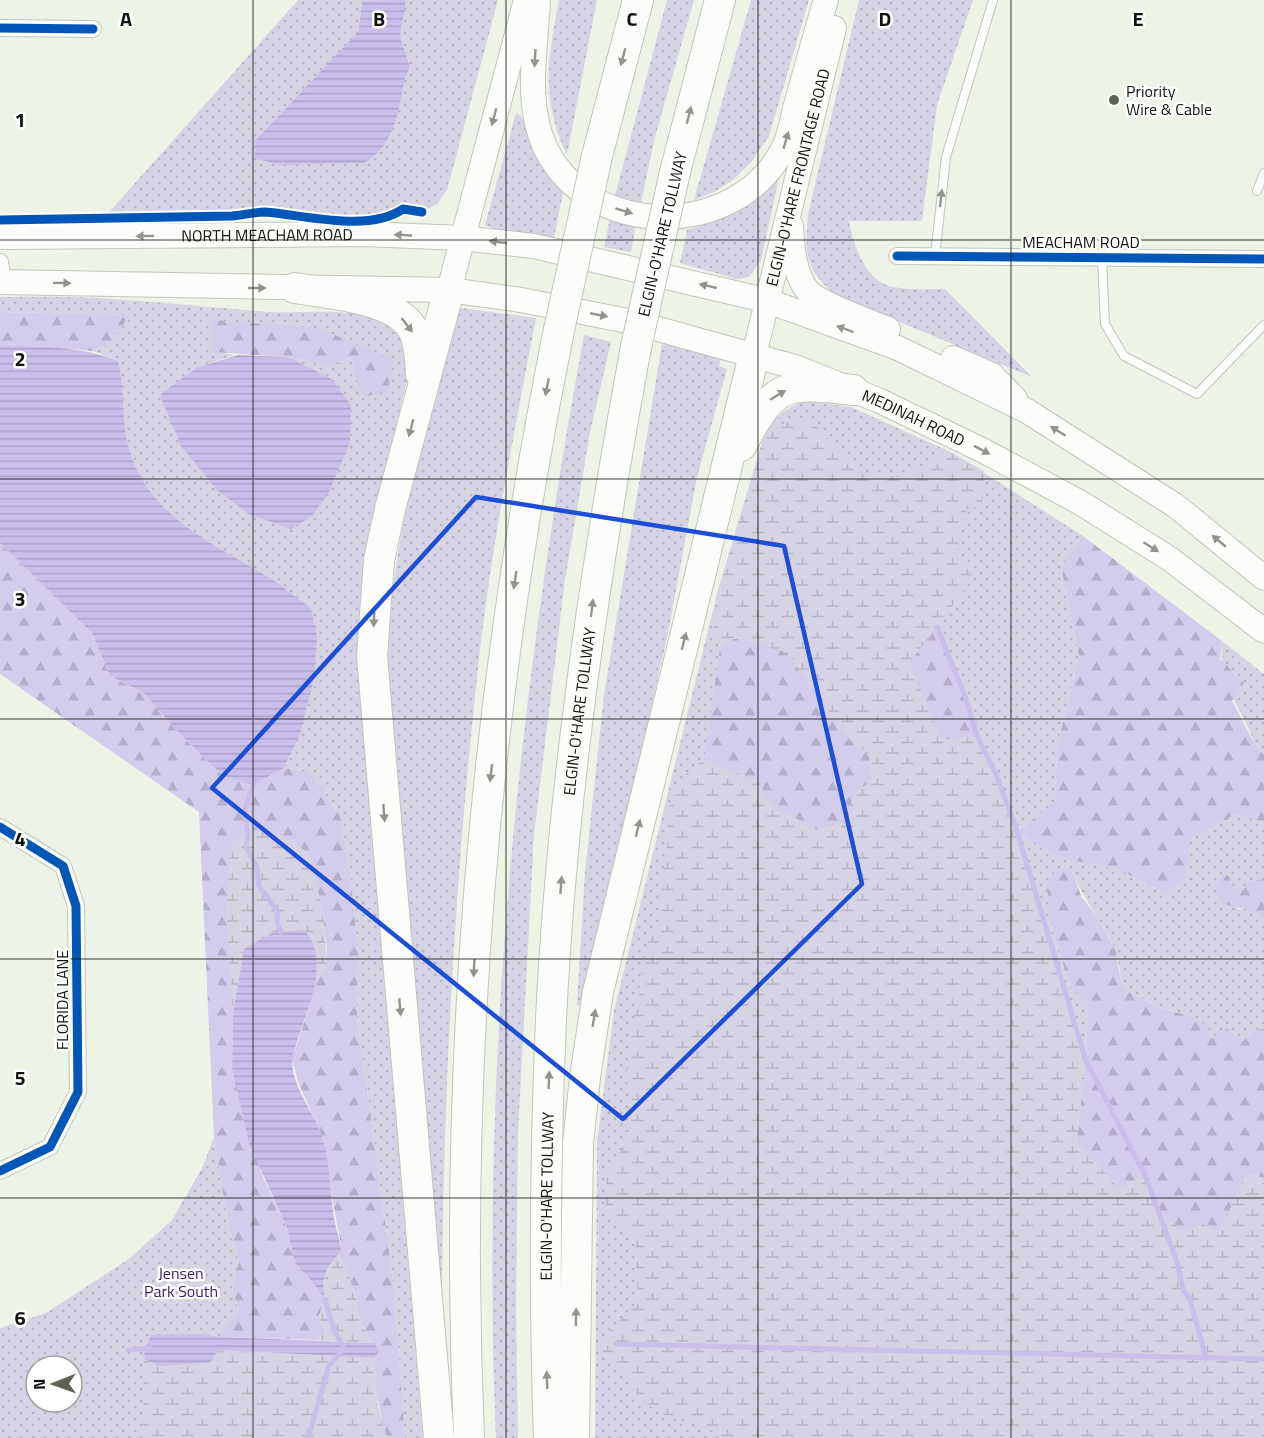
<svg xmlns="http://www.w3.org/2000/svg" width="1264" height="1438" font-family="'Titillium Web',sans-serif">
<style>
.green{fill:url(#green-dots);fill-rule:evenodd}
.forest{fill:url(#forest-firs)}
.wetland{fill:url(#wetland-marsh)}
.water{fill:url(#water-rules)}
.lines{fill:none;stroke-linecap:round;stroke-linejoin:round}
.stream{stroke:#cabeea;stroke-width:5}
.lane-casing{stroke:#c1c5bd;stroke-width:10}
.street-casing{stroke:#c1c5bd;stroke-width:18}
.secondary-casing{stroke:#c1c5bd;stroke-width:26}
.highway-casing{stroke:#c1c5bd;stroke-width:32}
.lane{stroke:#fcfdfb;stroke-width:8}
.street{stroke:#fcfdfb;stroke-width:16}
.secondary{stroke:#fcfdfb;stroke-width:24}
.highway{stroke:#fcfdfb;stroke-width:30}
.highway-bridge-casing{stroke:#c1c5bd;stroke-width:32;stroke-linecap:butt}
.highway-bridge{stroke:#fcfdfb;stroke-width:30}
.cycleway-casing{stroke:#fff;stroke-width:13}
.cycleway{stroke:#0057b8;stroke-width:9}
.oneway{fill:#929490}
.marked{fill:none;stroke:#1d4ed8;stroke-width:4.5;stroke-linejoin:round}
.grid{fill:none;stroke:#10140d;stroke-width:1.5;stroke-opacity:0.55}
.poi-dot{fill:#5d6259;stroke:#fff;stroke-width:2}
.labels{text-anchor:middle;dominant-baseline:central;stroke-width:5;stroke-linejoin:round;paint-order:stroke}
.poi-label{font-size:16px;fill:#10140d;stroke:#fff;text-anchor:start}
.street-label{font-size:16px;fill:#10140d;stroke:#fff}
.park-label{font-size:16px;fill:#3f206f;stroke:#fff}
.grid-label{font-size:20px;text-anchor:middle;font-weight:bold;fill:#10140d;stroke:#fff;stroke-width:5;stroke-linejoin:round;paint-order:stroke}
</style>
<defs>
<pattern id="green-dots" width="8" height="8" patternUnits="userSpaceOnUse" patternTransform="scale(1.5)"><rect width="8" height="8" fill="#d6d3e5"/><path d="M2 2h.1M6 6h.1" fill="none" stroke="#b7b4c3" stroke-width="1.8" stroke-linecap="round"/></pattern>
<pattern id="forest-firs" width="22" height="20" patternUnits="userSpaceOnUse" patternTransform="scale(1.5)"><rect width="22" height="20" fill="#d4cced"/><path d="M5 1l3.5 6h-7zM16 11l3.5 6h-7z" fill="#b5aeca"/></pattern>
<pattern id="wetland-marsh" width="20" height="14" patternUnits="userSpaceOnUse" patternTransform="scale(1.5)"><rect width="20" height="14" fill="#d6d3e5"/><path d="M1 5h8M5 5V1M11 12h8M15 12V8" fill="none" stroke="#b7b4c3"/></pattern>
<pattern id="water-rules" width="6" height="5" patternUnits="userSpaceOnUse" patternTransform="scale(1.5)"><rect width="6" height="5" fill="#cabeea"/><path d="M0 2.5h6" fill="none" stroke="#aca2c8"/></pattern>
</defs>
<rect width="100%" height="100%" fill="#edf3e7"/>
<path class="green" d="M298,0h200l-51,190 -10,14 -15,8 -19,-3 -15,9 -68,2 -56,-8 -32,4 -129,3z
M559,0h38l-30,155c-27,-57 -19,-96 -8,-155z
M667,0h27l-40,141 -13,62 -26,-7z
M751,0h58l-40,136 -18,26 -18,18 -19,12 -20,8z
M859,0h114l-36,105 -15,116h-73c4,24 17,61 44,66 17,3 35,2 52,2l87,88 -195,-81c-33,-27 -32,-42 -29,-82z
M516,113l5,3 43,72 -10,50 -56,-7 -13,-6z
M780,173l-19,87 -12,17 -12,2 -57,-16 7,-33c39,-10 67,-26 93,-57z
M610,218l26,7 -5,27 -27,-5z
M0,297c36,0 73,-1 110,2 53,3 106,9 160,13 33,2 93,-7 120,15 16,13 18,31 18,50l-40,163 -10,85v47l65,766h-18l-11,-152 -37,-270 1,-64 -8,-82 -10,-55 -30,-42 -26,-5 15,-31 12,-129c-14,-10 -27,-21 -41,-30 -56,-35 -118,-57 -140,-125 -9,-27 -4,-62 -12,-92l-25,-10 18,-9 19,-27 -130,-3zM212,351l181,8 -39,16 -2,-18 -19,9 -45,-9 44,22 -134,-12 36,-12z
M461,308l75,10c-21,110 -43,221 -56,332 -24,213 -36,421 -38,635h-7l-47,-622c2,-121 37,-236 66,-353z
M584,335l27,7 -21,90 -25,148 -31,254 -16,299 -2,178 2,127h-22c-16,-370 21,-739 88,-1103z
M662,344l59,14 -2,8 8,3 -30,108 -29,156 -84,373 -7,-1 8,-133 19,-177z
M805,401l46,6 102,46 130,83 -22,31 18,89 -22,91 -2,56 -38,27 42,28 59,11 47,25 21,-16 3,-39 47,-25 28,8v57l-16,2 -4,9 -11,-3 -4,-11 9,33h15l11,7v113l-10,1 -11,11 -33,-2 -19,-23 -29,-7 -40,-21c-2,-12 -2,-26 -7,-38 -10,-27 -31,-48 -41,-75l-25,43 21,68 18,19 -2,56 178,117v260h-669l2,-296 17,-131 103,-417 45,-151c9,-22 20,-34 43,-42z
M1222,641l42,33v80c-11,-11 -13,-20 -19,-33 -15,-28 -26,-47 -23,-80z
M214,1137l14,87 11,38 -7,26 7,22 -20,27 -14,-3 -60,14 230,10 2,45 10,35h-387v-110l46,-15 83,-54 43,-39 30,-52zM36,1366h36v36h-36z"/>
<path class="forest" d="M0,312l130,3 -19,27 -18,9 -55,-5h-38z
M211,320l107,8 75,31 -5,32 -24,6 -10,-22 -2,-18 -19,9 -45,-9 -76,-5z
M1083,536l139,105 -2,18 24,24 -12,18c11,18 17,38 32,53v68l-28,-8 -46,25 -4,39 -21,16 -47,-25 -59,-11 -42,-27 38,-29 2,-55 22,-91 -18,-89z
M0,543l92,90 18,43 34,17 33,38 46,45 30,9 31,-17 26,5 30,42 10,55 8,82 -1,64 37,270 11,152h-18c-6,-24 -19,-64 -9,-88l-12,-16 -10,-24 -1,-16 -16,-40 3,-4 -23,-121 -21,-47 -6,-23 17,-51 4,-25 12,-15 2,-20 -8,-51 -72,-67 -14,182 -1,56 31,109 24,51 8,35 17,18 13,19 -6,16 7,16 -10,8 -97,-3 20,-27 -7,-22 7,-26 -11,-38 -14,-87 -15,-325 -199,-138z
M937,627l29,72 11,37 -36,5 -31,-79z
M733,639h11l43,14 60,84 22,18 3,25 -19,15 -5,25 -31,10 -47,-26 -11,-21 -55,-24 16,-110z
M1061,867l13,8 7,21 18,23 17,32 6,37 40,21 29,7 17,10 2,13 17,-10 16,12 11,-11 10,-1v149l-17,-4 -29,61 -33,-4 -27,-18 -13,-38 -27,13 -42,-47 10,-80 2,-56 -18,-19 -21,-68 -2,-35 5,-9z
M1222,874l7,2 4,11 11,3 4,-9 16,-2v37c-13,-8 -27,-7 -42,-13l-6,-15z"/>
<path class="wetland" d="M801,418c26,7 37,45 60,53 13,5 30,5 43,6l41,-27 39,21 -2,34 -16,5 -9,41 16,27 -63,84 31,78 36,-4 19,38 21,57 69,230 -9,80 41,47 27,-13 13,38 27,18 18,-7 15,11 29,-62 17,5v260h-543c-22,-19 -28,-12 -52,-21 -27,-10 -50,-44 -67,-67v-10l36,-39 -3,-61 -28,-28 -3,-17 4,-23 14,-23 10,-47 -6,-24 3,-34 20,-108 12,-21 -2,-15 9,-60v-31l17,-34 19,-16 55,24 11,21 47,26 31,-10 5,-25 19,-15 -3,-25 -22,-18 -60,-84 -43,-14h-11l-13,10c-10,-18 -6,-35 -3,-55l45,-151c12,-15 20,-21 39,-25z
M247,829c26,4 39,5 59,23 10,10 25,103 19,117 -2,5 -8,10 -12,14l4,-21 -73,-13 -11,63 -7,-102 5,-65z
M339,1254c5,13 13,27 16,41 4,18 6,32 19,48l-58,-3 10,-8 -7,-16c11,-28 -4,-35 20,-62z
M218,1350l157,8 2,45 10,35h-244l1,-79 15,7 51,-4z"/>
<path class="water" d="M405,0c1,11 -2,17 -4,27 -3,13 5,25 8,37 1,5 -4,12 -5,18 -6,31 -10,64 -40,81l-85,2 -24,-7v-17l104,-110 2,-22 4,-8z
M0,346c41,0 80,0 118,15 8,30 3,64 12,91 21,67 85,92 140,126 14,9 27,20 41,30l6,29 -3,42 -15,58 -15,31 -31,17 -30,-9 -46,-45 -33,-38 -34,-17 -18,-43 -92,-90z
M238,355l50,2 44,22 19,26 -1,37 -21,50 -17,24 -21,13 -42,-15 -32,-24 -36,-44 -21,-51 38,-28z
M304,930c31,33 -3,90 -11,126 -5,24 18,52 26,73 11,26 10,54 14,81 1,14 6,27 9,41 -16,16 -21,26 -17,49l-13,-19 -17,-18 -8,-35 -38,-85 -17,-75 1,-56 11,-63 28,-16z
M205,1334l14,3 155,6 5,8 -4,7 -157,-8 -7,12 -52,4 -15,-7 1,-11 6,-13z"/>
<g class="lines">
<path class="stream" d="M937,627l29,72 11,37 19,38 21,57 69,230 59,114 32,87 6,28 7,9 16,59
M253,785l-9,27 4,22 -2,13 11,21 2,18 19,26 -1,9 4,11
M616,1344l648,15
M128,1350l23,-2
M308,1438l21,-72 15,-18 -10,-18 -9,-30"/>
<g class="lane-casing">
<path id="lane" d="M1257,191l7,-18
M935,256l11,-99 47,-157
M1102,257l3,67 19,32 73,38 67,-69"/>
</g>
<g class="street-casing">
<path id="street" d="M0,28l93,1
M897,256l367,3
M0,262l3,20
M0,827l63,39 13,40 2,186 -28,55 -50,24"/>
</g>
<g class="secondary-casing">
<g id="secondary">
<path d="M538,0c-2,48 -14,104 8,149 45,91 191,90 237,0 7,-12 9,-30 13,-44 10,-35 19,-70 30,-105"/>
<path d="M791,226c1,20 3,47 16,64 10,13 64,32 81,39"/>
<path id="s1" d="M0,237l365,-3 96,4 73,8 231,54 133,48 129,63 149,95 88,72"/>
<path id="s2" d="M0,282l449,8 72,10 112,22 162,45 85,34 102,49 99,53 89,56 94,72"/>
<path d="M449,290l77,-290"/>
<path id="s3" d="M754,355l80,-327"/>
<path d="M953,358l39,17 23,24"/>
</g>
</g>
<g class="highway-casing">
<g id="highway">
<path d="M597,156l41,-156"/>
<path d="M675,172l45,-172"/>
<path d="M295,288c33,6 98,9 117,40 8,13 8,32 9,46"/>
<path d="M741,446c34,-63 42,-64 112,-56"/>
<path d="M439,1438l-67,-782 7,-96 11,-51 59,-219"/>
<path d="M469,1438c-16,-371 16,-744 90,-1108"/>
<path id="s4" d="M549,1438c-5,-140 -4,-279 2,-419 11,-225 44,-450 85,-672"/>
<path d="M574,1438l4,-294 7,-67 13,-85 156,-637"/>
</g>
</g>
<use href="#lane" class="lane"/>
<use href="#street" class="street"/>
<use href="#secondary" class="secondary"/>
<use href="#highway" class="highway"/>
<g class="highway-bridge-casing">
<path id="highway-bridge" d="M559,330l38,-174
M636,347l39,-175"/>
</g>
<use href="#highway-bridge" class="highway-bridge"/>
<g class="cycleway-casing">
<path id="cycleway" d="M0,28l93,1
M0,220l232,-4c11,-1 23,-4 33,-4 40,3 103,21 138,-3l19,3
M897,256l367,3
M0,827l63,39 13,40 2,186 -28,55 -50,24"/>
</g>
<use href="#cycleway" class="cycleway"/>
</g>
<defs><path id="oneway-solid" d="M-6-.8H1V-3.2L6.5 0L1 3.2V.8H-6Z" transform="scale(1.5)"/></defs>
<g class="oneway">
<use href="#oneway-solid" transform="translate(623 57) rotate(105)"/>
<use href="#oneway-solid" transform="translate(535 58) rotate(93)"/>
<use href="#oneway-solid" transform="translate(689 115) rotate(-76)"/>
<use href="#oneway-solid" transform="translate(494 117) rotate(105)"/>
<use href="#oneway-solid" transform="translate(786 140) rotate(-74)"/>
<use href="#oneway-solid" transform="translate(941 198) rotate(-84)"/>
<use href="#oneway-solid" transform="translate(624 211) rotate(17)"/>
<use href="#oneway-solid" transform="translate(403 235) rotate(-177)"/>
<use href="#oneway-solid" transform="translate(145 236) rotate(179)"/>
<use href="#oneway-solid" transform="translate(498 242) rotate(-174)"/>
<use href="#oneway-solid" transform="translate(62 283) rotate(1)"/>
<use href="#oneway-solid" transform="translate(708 286) rotate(-167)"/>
<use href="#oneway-solid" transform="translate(257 288)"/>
<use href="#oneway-solid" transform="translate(599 315) rotate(11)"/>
<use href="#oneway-solid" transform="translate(407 325) rotate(52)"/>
<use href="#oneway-solid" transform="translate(845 329) rotate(-160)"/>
<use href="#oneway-solid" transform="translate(547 387) rotate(101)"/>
<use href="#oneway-solid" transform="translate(778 395) rotate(-31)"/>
<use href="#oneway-solid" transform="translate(411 428) rotate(105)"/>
<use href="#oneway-solid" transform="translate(1058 431) rotate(-148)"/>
<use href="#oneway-solid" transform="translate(982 450) rotate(27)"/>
<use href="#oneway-solid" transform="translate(1219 541) rotate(-140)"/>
<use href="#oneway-solid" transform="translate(1151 547) rotate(32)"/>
<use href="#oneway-solid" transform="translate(515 580) rotate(99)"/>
<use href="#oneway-solid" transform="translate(592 608) rotate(-83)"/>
<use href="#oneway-solid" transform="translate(374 618) rotate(93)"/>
<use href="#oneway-solid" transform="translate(684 641) rotate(-76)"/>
<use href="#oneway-solid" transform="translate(491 773) rotate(97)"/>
<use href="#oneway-solid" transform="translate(384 813) rotate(86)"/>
<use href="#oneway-solid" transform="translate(638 828) rotate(-76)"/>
<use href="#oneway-solid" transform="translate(561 885) rotate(-86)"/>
<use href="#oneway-solid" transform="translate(474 968) rotate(93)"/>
<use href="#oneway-solid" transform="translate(400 1007) rotate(85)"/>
<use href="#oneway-solid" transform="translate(594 1018) rotate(-81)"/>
<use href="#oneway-solid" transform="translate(549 1080) rotate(-88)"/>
<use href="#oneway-solid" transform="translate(576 1317) rotate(-89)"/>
<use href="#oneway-solid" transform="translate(547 1380) rotate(-92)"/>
</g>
<path class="marked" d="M476,497l308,49 78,338 -239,235 -411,-331z"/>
<path class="grid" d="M253,0v1438M506,0v1438M758,0v1438M1011,0v1438M0,240h1264M0,479h1264M0,719h1264M0,959h1264M0,1198h1264"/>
<circle class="poi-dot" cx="1114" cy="100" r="6"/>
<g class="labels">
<g class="poi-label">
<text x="1126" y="91">Priority<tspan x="1126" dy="18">Wire &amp; Cable</tspan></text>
</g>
<g class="street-label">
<text stroke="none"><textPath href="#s3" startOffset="183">ELGIN-O'HARE FRONTAGE ROAD</textPath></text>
<text transform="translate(662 234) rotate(-77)">ELGIN-O'HARE TOLLWAY</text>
<text stroke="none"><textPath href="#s1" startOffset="267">NORTH MEACHAM ROAD</textPath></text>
<text x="1081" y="242">MEACHAM ROAD</text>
<text stroke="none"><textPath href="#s2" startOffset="933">MEDINAH ROAD</textPath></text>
<text stroke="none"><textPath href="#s4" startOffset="728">ELGIN-O'HARE TOLLWAY</textPath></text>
<text transform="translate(62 1000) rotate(-90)">FLORIDA LANE</text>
<text stroke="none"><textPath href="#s4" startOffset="242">ELGIN-O'HARE TOLLWAY</textPath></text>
</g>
<g class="park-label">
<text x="181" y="1273">Jensen<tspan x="181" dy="18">Park South</tspan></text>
</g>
</g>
<g class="grid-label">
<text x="126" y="26">A</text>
<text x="379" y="26">B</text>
<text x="632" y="26">C</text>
<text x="885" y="26">D</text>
<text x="1138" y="26">E</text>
<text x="20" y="127">1</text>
<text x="20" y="366">2</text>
<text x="20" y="606">3</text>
<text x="20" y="846">4</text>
<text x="20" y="1085">5</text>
<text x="20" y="1325">6</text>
</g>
<g transform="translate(54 1384) rotate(269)"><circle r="28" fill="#ffffff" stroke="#9fa19e" stroke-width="1.5"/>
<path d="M0-4.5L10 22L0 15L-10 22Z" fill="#5d6259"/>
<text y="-9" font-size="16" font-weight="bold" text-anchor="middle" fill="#10140d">N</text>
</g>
</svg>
